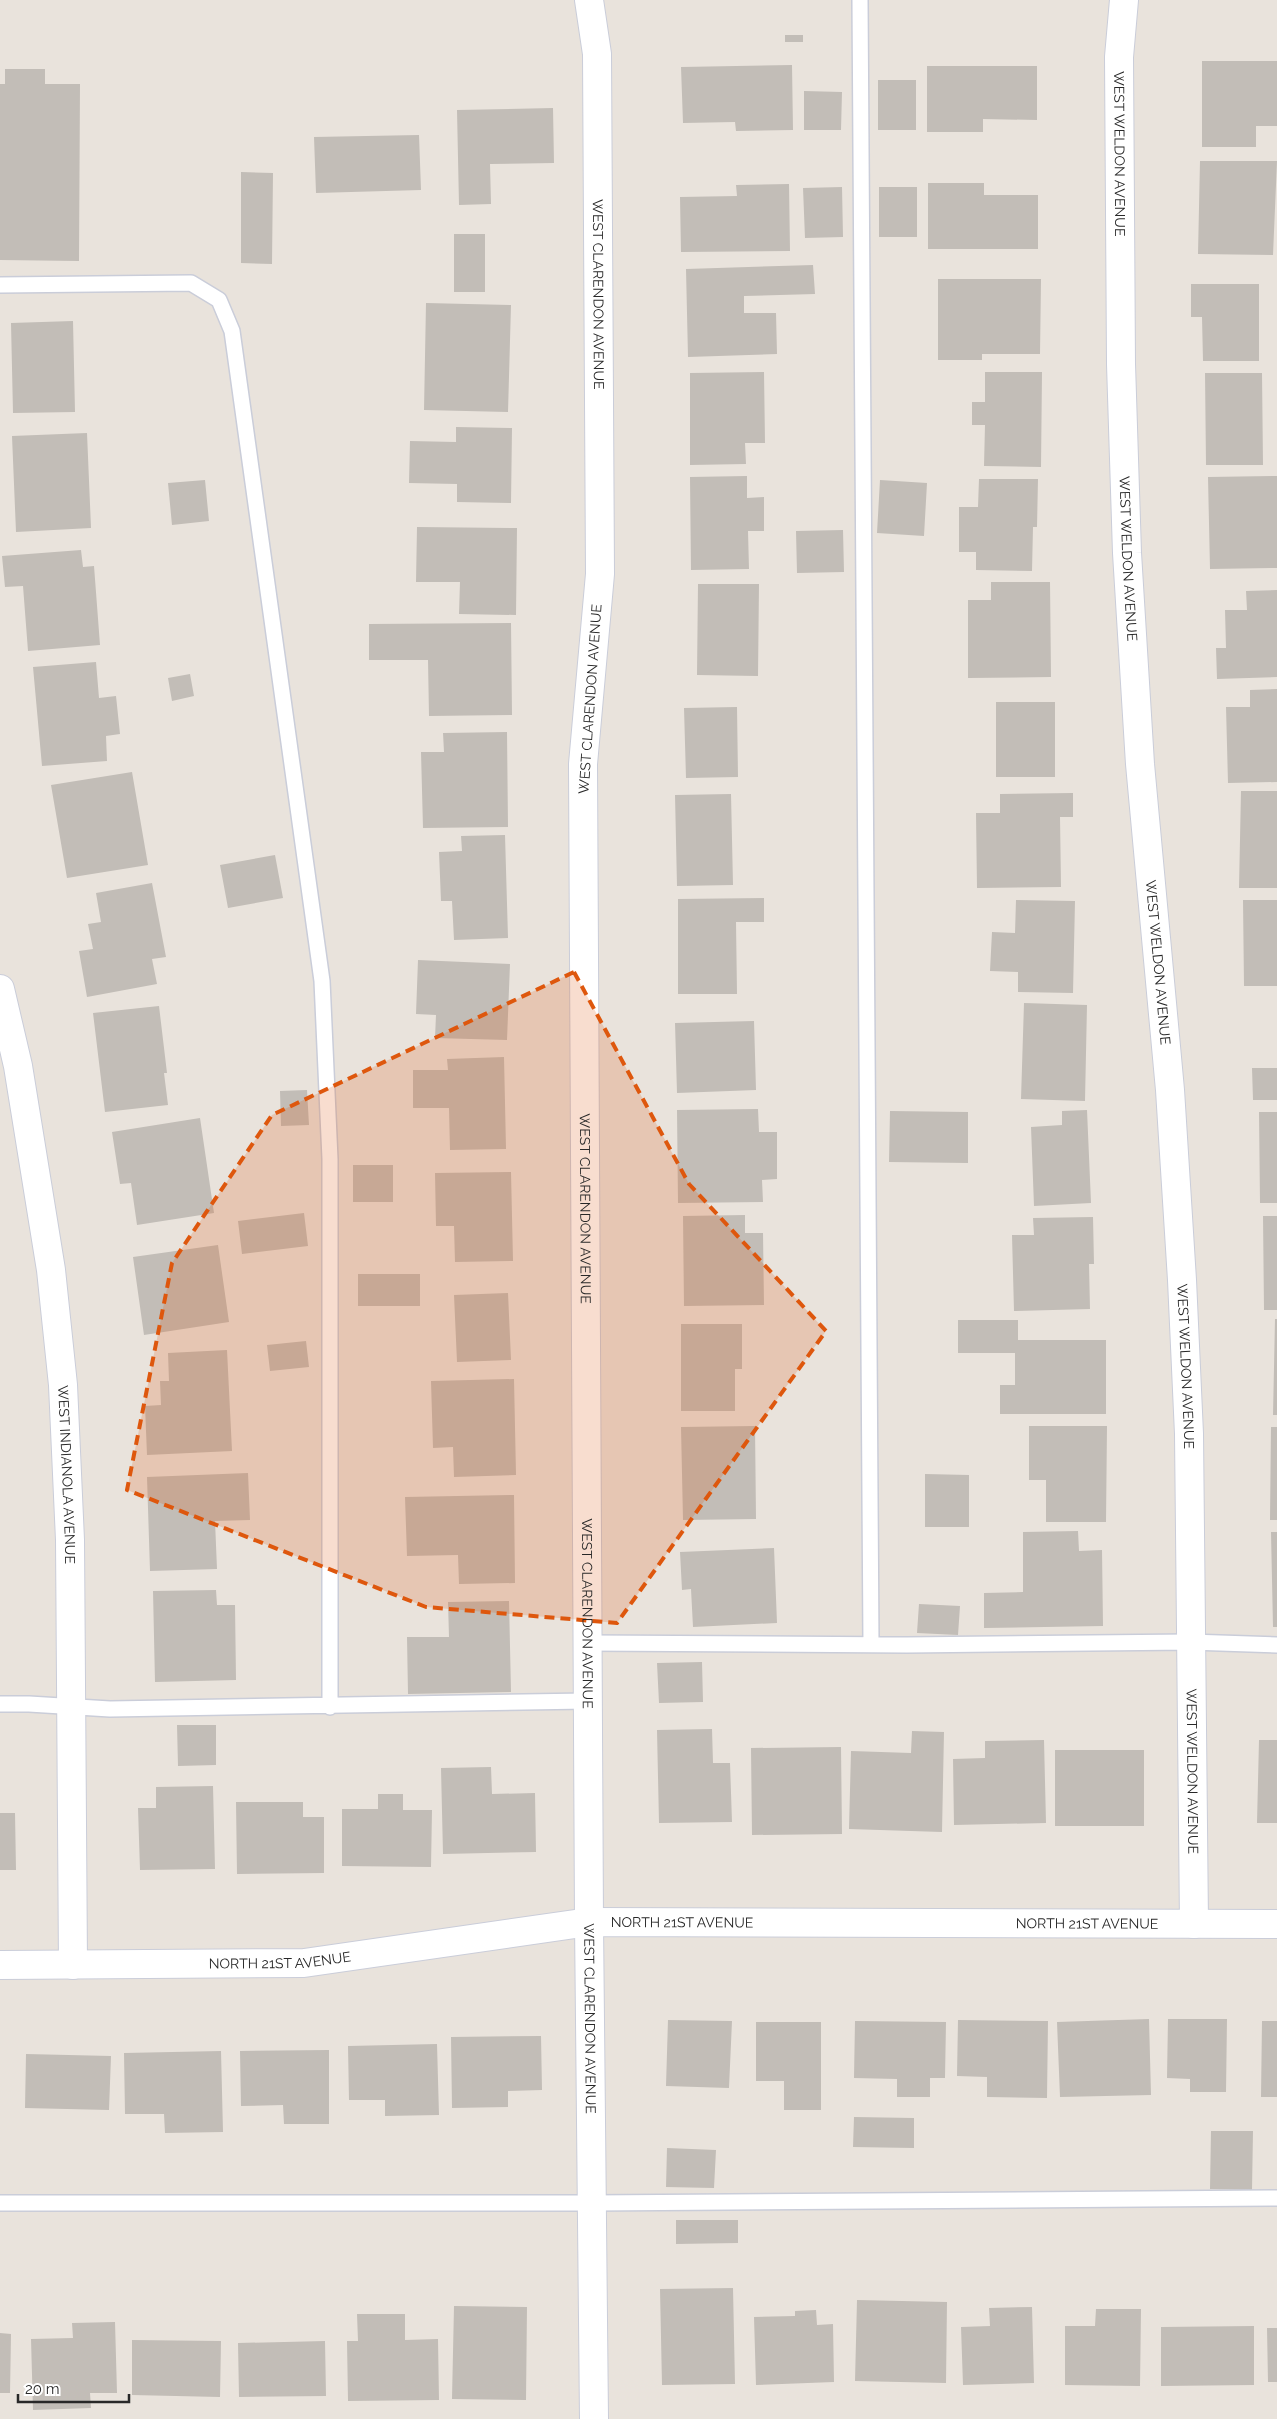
<svg xmlns="http://www.w3.org/2000/svg" width="1277" height="2419" font-family="Raleway,sans-serif">
<style>
.building{fill:#c2bdb7}
.lines{fill:none;stroke-linecap:round;stroke-linejoin:round}
.lane-casing{stroke:#cacdd9;stroke-width:18}
.street-casing{stroke:#cacdd9;stroke-width:30}
.lane{stroke:#fff;stroke-width:15}
.street{stroke:#fff;stroke-width:28}
.marked{fill:#de570d;fill-opacity:0.2;stroke:#de570d;stroke-width:4;stroke-dasharray:10 6;stroke-linejoin:round}
.labels{text-anchor:middle;dominant-baseline:central;stroke-width:4;stroke-linejoin:round;paint-order:stroke}
.street-label{font-size:14px;fill:#282828;stroke:#fff}
</style>
<rect width="100%" height="100%" fill="#e9e3dc"/>
<path class="building" d="M785,35h18v7h-18z
M1202,61h75v65h-21v21h-54z
M792,65l1,65 -57,1 -1,-9 -52,1 -2,-56z
M927,66h110v54l-54,-1v13h-56z
M5,69h40v15h35l-1,177 -79,-1v-176h5z
M878,80h38v50h-38z
M804,91l38,1 -1,38h-37z
M553,108l1,55 -64,1 1,40 -32,1 -2,-95z
M419,135l2,55 -105,3 -2,-56z
M1200,161h77l-4,94 -75,-1z
M241,172l32,1 -1,91 -31,-1z
M928,183h56v12h54v54h-110z
M789,184l1,67 -109,1 -1,-55 57,-1 -1,-11z
M842,187l1,50 -38,1 -2,-50z
M879,187h38v50h-38z
M454,234h31v58h-31z
M813,265l2,29 -71,2v17h32l1,41 -89,3 -2,-88z
M938,279h103l-1,75h-58v6h-44z
M1191,284h68v77h-56l-1,-44h-11z
M426,303l85,2 -3,107 -84,-2z
M73,321l2,91 -62,1 -2,-90z
M764,372l1,71h-20l1,21 -56,1v-92z
M985,372h57l-1,95 -57,-1 1,-41h-13v-23h13z
M1205,373h57l1,92h-57z
M456,427l56,1 -1,75 -54,-1v-18l-48,-1 1,-42 46,1z
M87,433l4,95 -75,4 -4,-96z
M747,476v22l17,-1v34h-16l1,38 -58,1 -1,-93z
M1277,476v92l-67,1 -2,-92z
M979,479h59l-1,48h-4l-1,44 -56,-1v-18h-17v-45h19z
M205,480l4,41 -37,4 -4,-42z
M880,480l47,3 -3,53 -47,-3z
M417,527l100,1 -1,87 -57,-1 1,-32h-44z
M843,530l1,42 -47,1 -1,-42z
M81,550l2,17 11,-1 6,79 -72,6 -5,-65 -18,1 -3,-31z
M991,582h59l1,95 -83,1v-78h23z
M698,584h61l-1,92 -61,-1z
M1277,590v87l-60,2 -1,-31h10l-1,-38h22l-1,-19z
M511,623l1,92 -83,1 -1,-56h-59v-36z
M96,662l3,36 17,-2 4,38 -14,2 1,25 -65,5 -9,-99z
M190,674l4,22 -22,5 -4,-23z
M1277,689v93l-49,1 -2,-76h24v-17z
M996,702h59v75h-59z
M737,707l1,70 -52,1 -2,-70z
M507,732l1,95 -85,1 -2,-76h23l-1,-19z
M132,772l16,93 -81,13 -16,-93z
M1241,791h36v97h-38z
M1073,793v24h-13l1,70 -84,1 -1,-75h24v-19z
M731,794l2,91 -56,1 -2,-91z
M505,835l3,103 -54,2 -2,-39h-11l-2,-49 23,-1 -1,-15z
M275,855l8,43 -55,10 -8,-43z
M152,883l14,74 -14,2 5,25 -70,13 -8,-46 14,-2 -5,-25 13,-2 -5,-29z
M764,898v24h-28l1,72h-59v-95z
M1016,900l59,1 -2,92 -55,-1v-20l-28,-1 2,-39 23,1z
M1243,900h34v86h-33z
M418,960l92,4 -3,76 -72,-2 1,-23 -20,-1z
M1024,1003l63,2 -2,96 -64,-2z
M159,1006l8,67h-3l4,32 -63,7 -12,-99z
M754,1021l2,69 -79,3 -2,-70z
M504,1057l2,92 -56,1 -1,-42h-36v-38h35l-1,-11z
M1252,1068h25v32h-24z
M307,1090l2,35 -28,1 -1,-35z
M758,1109l1,23h18v47l-15,1 1,22 -85,1 -1,-93z
M1087,1110l4,93 -57,3 -3,-79 31,-2v-14z
M890,1111l78,1v51l-79,-1z
M1259,1112h18v91h-17z
M200,1118l14,95 -77,12 -6,-42 -11,1 -8,-52z
M353,1165h40v37h-40z
M511,1172l2,89 -58,1 -1,-36h-18l-1,-53z
M304,1213l4,33 -66,8 -4,-33z
M745,1215v18h18l1,72 -80,1 -1,-90z
M1263,1216h14v94h-13z
M1093,1217l1,47h-5l1,45 -76,2 -2,-76h22l-1,-17z
M218,1245l11,77 -85,13 -11,-78z
M358,1274h62v32h-62z
M508,1293l3,67 -54,2 -3,-67z
M1275,1319h2v96h-4z
M958,1320h60v20h88v74h-106v-29h15v-32h-57z
M681,1324h61v45h-7v42h-54z
M306,1341l3,26 -39,4 -3,-26z
M227,1350l5,101 -85,4 -2,-49 16,-1 -1,-24h9l-1,-28z
M514,1379l2,96 -62,2 -1,-30 -20,1 -2,-67z
M755,1426l1,93 -73,1 -2,-93z
M1029,1426h78l-1,96h-60v-42h-17z
M1271,1427h6v93h-7z
M248,1473l2,47 -35,1 2,48 -67,2 -3,-94z
M925,1474l44,1v52h-44z
M514,1495l1,88 -56,1 -1,-29 -51,1 -2,-59z
M1078,1531l1,20 23,-1 1,76 -119,2v-35l39,-1v-60z
M1271,1532h6v95h-4z
M774,1548l3,75 -84,4 -2,-38 -9,1 -2,-38z
M216,1590l1,15h18l1,75 -81,2 -2,-91z
M509,1601l2,91 -103,2 -1,-57h42l-1,-35z
M919,1604l41,2 -2,29 -41,-2z
M702,1662l1,40 -44,1 -2,-40z
M177,1725h39v40l-38,1z
M712,1729l1,34h17l2,59 -73,1 -2,-93z
M912,1731l32,1 -2,100 -93,-3 2,-78 60,2z
M1044,1740l2,83 -92,2 -1,-66 32,-1v-17z
M1259,1740h18v83h-20z
M841,1747l1,87 -90,1 -1,-87z
M1055,1750h89v76h-89z
M491,1767l1,27 43,-1 1,59 -93,2 -2,-86z
M213,1786l2,83 -75,1 -2,-62h18v-21z
M378,1794h25v16h29l-1,57 -89,-1v-57h36z
M236,1802h67v15h21v56l-87,1z
M0,1813h15l1,57h-16z
M1149,2019l2,76 -91,2 -3,-75z
M1168,2019h59l-1,73h-36v-13l-23,-1z
M668,2020l64,1 -3,67 -63,-2z
M958,2020l90,1 -1,77 -60,-1v-20l-30,-1z
M855,2021l91,1 -1,56h-15v19h-33v-18l-43,-1z
M1262,2021h15v76h-16z
M756,2022h65v88h-37v-29h-28z
M541,2036l1,54 -34,1v16l-56,1 -1,-71z
M437,2044l2,71 -54,1v-16h-36l-1,-54z
M329,2050v74h-45l-1,-19 -42,1 -1,-55z
M221,2051l2,81 -58,1 -1,-19h-39l-1,-61z
M26,2054l85,2 -2,54 -84,-2z
M854,2117l60,1v30l-61,-1z
M1211,2131h42l-1,59 -42,-1z
M667,2148l49,2 -2,38 -48,-1z
M676,2220h62v23l-62,1z
M733,2288l2,96 -73,1 -2,-96z
M857,2300l90,2 -1,81 -91,-2z
M454,2306l73,1 -1,93 -74,-1z
M1032,2307l2,76 -71,2 -2,-58 29,-1 -1,-18z
M1096,2309h45l-1,77 -75,-1v-59h30z
M816,2310l1,15 16,-1 1,58 -78,3 -2,-68 41,-1v-5z
M357,2314h48v26l33,-1 1,61 -91,1 -1,-60h11z
M115,2322l2,71h-27l1,15 -58,2 -2,-71 42,-1 -1,-15z
M1254,2326v59l-93,1v-59z
M1267,2328h10v54h-9z
M0,2333l11,1 -1,59h-10z
M132,2340l89,1 -1,56 -88,-2z
M325,2341l1,55 -87,1 -1,-54z"/>
<g class="lines">
<g class="lane-casing">
<path id="lane" d="M860,0l11,1644
M0,285l191,-2 28,17 13,31 90,650 8,178v548
M587,1643l320,2 283,-3 87,3
M0,1704h29l81,5 477,-8
M0,2203h592l685,-5"/>
</g>
<g class="street-casing">
<g id="street">
<path id="s1" d="M589,0l8,54 3,520 -17,190 6,1158 5,497"/>
<path id="s2" d="M1124,0l-5,57 2,307 6,189 13,211 30,326 12,190 7,154 5,490"/>
<path id="s3" d="M0,989l18,77 33,204 12,115 7,155 3,425"/>
<path id="s4" d="M0,1965l304,-2 285,-41 688,2"/>
</g>
</g>
<use href="#lane" class="lane"/>
<use href="#street" class="street"/>
</g>
<path class="marked" d="M574,972l115,212 137,147 -209,292 -191,-16 -299,-117 45,-227 100,-148z"/>
<g class="labels">
<g class="street-label">
<text stroke="none"><textPath href="#s2" startOffset="154">WEST WELDON AVENUE</textPath></text>
<text stroke="none"><textPath href="#s1" startOffset="295">WEST CLARENDON AVENUE</textPath></text>
<text stroke="none"><textPath href="#s2" startOffset="559">WEST WELDON AVENUE</textPath></text>
<text transform="translate(590 699) rotate(-86)">WEST CLARENDON AVENUE</text>
<text stroke="none"><textPath href="#s2" startOffset="964">WEST WELDON AVENUE</textPath></text>
<text stroke="none"><textPath href="#s1" startOffset="1210">WEST CLARENDON AVENUE</textPath></text>
<text stroke="none"><textPath href="#s2" startOffset="1369">WEST WELDON AVENUE</textPath></text>
<text stroke="none"><textPath href="#s3" startOffset="491">WEST INDIANOLA AVENUE</textPath></text>
<text stroke="none"><textPath href="#s1" startOffset="1615">WEST CLARENDON AVENUE</textPath></text>
<text stroke="none"><textPath href="#s2" startOffset="1774">WEST WELDON AVENUE</textPath></text>
<text stroke="none"><textPath href="#s4" startOffset="685">NORTH 21ST AVENUE</textPath></text>
<text stroke="none"><textPath href="#s4" startOffset="1090">NORTH 21ST AVENUE</textPath></text>
<text stroke="none"><textPath href="#s4" startOffset="280">NORTH 21ST AVENUE</textPath></text>
<text stroke="none"><textPath href="#s1" startOffset="2020">WEST CLARENDON AVENUE</textPath></text>
</g>
</g>
<path d="M18 2394v8h111v-8" fill="none" stroke="#282828" stroke-width="2.5"/>
<text x="25" y="2394" font-size="15" fill="#282828" stroke="#ffffff" stroke-width="4" paint-order="stroke">20 m</text>
</svg>
